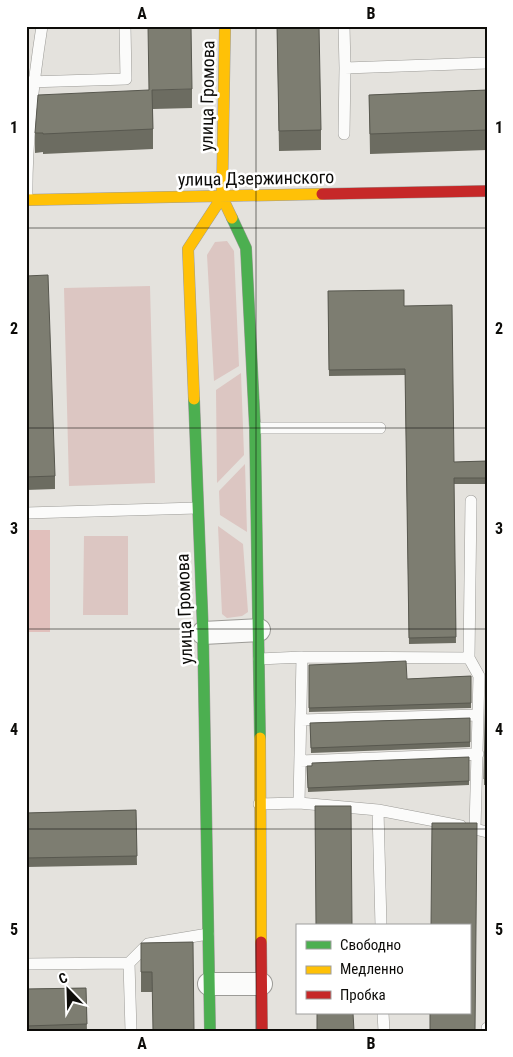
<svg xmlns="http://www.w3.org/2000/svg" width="513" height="1057" font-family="'Roboto Condensed',sans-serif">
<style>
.green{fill:#dcc6c2}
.forest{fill:#e1c0bc}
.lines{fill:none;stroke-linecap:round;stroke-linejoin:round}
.lane-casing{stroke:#9c9b97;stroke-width:12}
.street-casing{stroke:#9c9b97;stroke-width:24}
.fast-casing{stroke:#9c9b97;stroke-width:12}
.slow-casing{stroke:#9c9b97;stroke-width:12}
.jam-casing{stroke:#9c9b97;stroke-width:12}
.lane{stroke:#fbfbfa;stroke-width:11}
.street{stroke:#fbfbfa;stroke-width:22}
.fast{stroke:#4caf50;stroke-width:11}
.slow{stroke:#ffc107;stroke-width:11}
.jam{stroke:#c62828;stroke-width:11}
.wall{fill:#6c6c61}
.building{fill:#7d7d71;stroke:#58584f}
.grid{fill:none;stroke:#0d0c09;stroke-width:1;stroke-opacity:0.55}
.labels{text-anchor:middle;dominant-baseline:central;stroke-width:5;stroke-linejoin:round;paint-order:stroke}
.street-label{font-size:18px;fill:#0d0c09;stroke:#fff}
.neatline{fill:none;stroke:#0d0c09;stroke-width:2}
.grid-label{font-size:16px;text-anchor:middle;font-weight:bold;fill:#0d0c09}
</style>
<rect width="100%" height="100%" fill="#e4e2dd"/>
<path class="green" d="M227,241l7,10 5,115 -25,15 -7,-126 8,-13z
M150,286l5,197 -86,3 -5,-198z
M241,373l3,82 -27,28 -1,-93z
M245,464l2,68 -27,-17 -1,-24z
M218,526l25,18 5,68 -6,4 -15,2 -5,-4z
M84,536h44v79h-45z"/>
<path class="forest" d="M26,530h24v102h-24z"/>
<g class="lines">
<g class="lane-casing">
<path id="lane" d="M344,26l1,42 142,-5
M28,82l98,-3 -1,-53
M344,134l1,-66
M27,200c-1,-58 6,-116 15,-174
M255,428h125
M26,513l171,-5
M469,658l10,18 -4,153 12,3
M259,659l43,-2 167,1 2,-157
M301,720l177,-5
M300,761l178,-7
M299,803l79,7 83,16
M259,804l40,-1 3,-146
M378,810l3,116
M26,964l103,-1
M383,1013l1,18
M131,1031l-2,-68 19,-19 60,-10
M487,1031v-3"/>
</g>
<g class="street-casing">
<path id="street" d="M203,633l56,-3
M209,984h52"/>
</g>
<g class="fast-casing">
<path id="fast" d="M232,218l14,30 9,180 5,310
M194,399l9,234 7,398"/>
</g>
<g class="slow-casing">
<path id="slow" d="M225,26l-3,171 10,21
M26,200l296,-6
M194,399l-6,-150 34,-52
M260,738l1,204"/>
</g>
<g class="jam-casing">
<path id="jam" d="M322,194l165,-3
M261,942l1,89"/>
</g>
<use href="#lane" class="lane"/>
<use href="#street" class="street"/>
<use href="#fast" class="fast"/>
<use href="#slow" class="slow"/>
<use href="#jam" class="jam"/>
</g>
<path class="wall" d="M277,26l44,104v20l-42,1z
M192,89v19l-39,1v40l-110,5v-2l-8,1v-20l114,-43z
M487,90v60l-117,4 -1,-59z
M26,276l29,200v13l-29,1z
M328,291l76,15 50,156 33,-1v23h-33l2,159 -47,1 -4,-269 -76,1z
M309,665l98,14 64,-3v32l-162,4z
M487,674v111h-3v-6z
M470,718v29l-159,6 -1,-30z
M469,757v28l-161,7 -1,-26z
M136,810l1,55 -111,2v-54z
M193,942l-41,50h-11v-49z
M86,988l1,43h-61v-42z"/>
<path class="building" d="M148,26h43l1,63 -40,1 1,39 -110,5v-1h-8l3,-38 111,-5z
M277,26h42l2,104 -42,1z
M487,90v40l-117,4 -1,-39z
M48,275l7,201 -29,1v-201z
M404,290v16l48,-1 2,157 33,-1v17h-33l2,159 -47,1 -4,-269 -76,1 -1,-79z
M406,661l1,18 64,-3v27l-162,5v-43z
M486,674l1,105h-3z
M470,718v24l-159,6 -1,-25z
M469,757v24l-161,7 -1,-22h5v-3z
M315,806h36l1,120h-36z
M136,810l1,46 -111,2v-45z
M432,823h45l-2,208h-45v-18h39v-87h-38z
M193,942l1,89h-41l-1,-59h-11v-29z
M86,988l1,36 -61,2v-37z
M317,1013h36l1,18h-37z"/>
<path class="grid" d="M256,26v1005M26,228h461M26,428h461M26,629h461M26,829h461"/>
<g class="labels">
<g class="street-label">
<text transform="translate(207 96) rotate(-89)">улица Громова</text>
<text transform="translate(256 178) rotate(-1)">улица Дзержинского</text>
<text transform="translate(184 609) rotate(-92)">улица Громова</text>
</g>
</g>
<rect width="513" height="1057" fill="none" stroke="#ffffff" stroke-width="55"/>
<rect x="296" y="924" width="175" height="90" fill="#ffffff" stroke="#9e9e9d"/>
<rect x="306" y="941" width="25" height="8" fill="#4caf50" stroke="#9e9e9d"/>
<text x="340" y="950" font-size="15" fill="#0d0c09">Свободно</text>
<rect x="306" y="966" width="25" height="8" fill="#ffc107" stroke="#9e9e9d"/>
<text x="340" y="974" font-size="15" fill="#0d0c09">Медленно</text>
<rect x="306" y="991" width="25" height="8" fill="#c62828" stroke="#9e9e9d"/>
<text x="340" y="1000" font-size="15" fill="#0d0c09">Пробка</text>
<g transform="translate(68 990) rotate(337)" stroke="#ffffff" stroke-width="4" paint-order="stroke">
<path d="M0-4L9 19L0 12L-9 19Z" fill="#0d0c09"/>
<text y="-8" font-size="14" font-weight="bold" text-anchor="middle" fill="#0d0c09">С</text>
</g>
<rect x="28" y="28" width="458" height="1002" class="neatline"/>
<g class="grid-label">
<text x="142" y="19">A</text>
<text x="371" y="19">B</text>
<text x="14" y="133">1</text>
<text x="499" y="133">1</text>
<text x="14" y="334">2</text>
<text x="499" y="334">2</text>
<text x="14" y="534">3</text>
<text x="499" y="534">3</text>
<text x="14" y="735">4</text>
<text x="499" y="735">4</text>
<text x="14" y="935">5</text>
<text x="499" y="935">5</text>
<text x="142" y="1049">A</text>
<text x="371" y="1049">B</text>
</g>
</svg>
